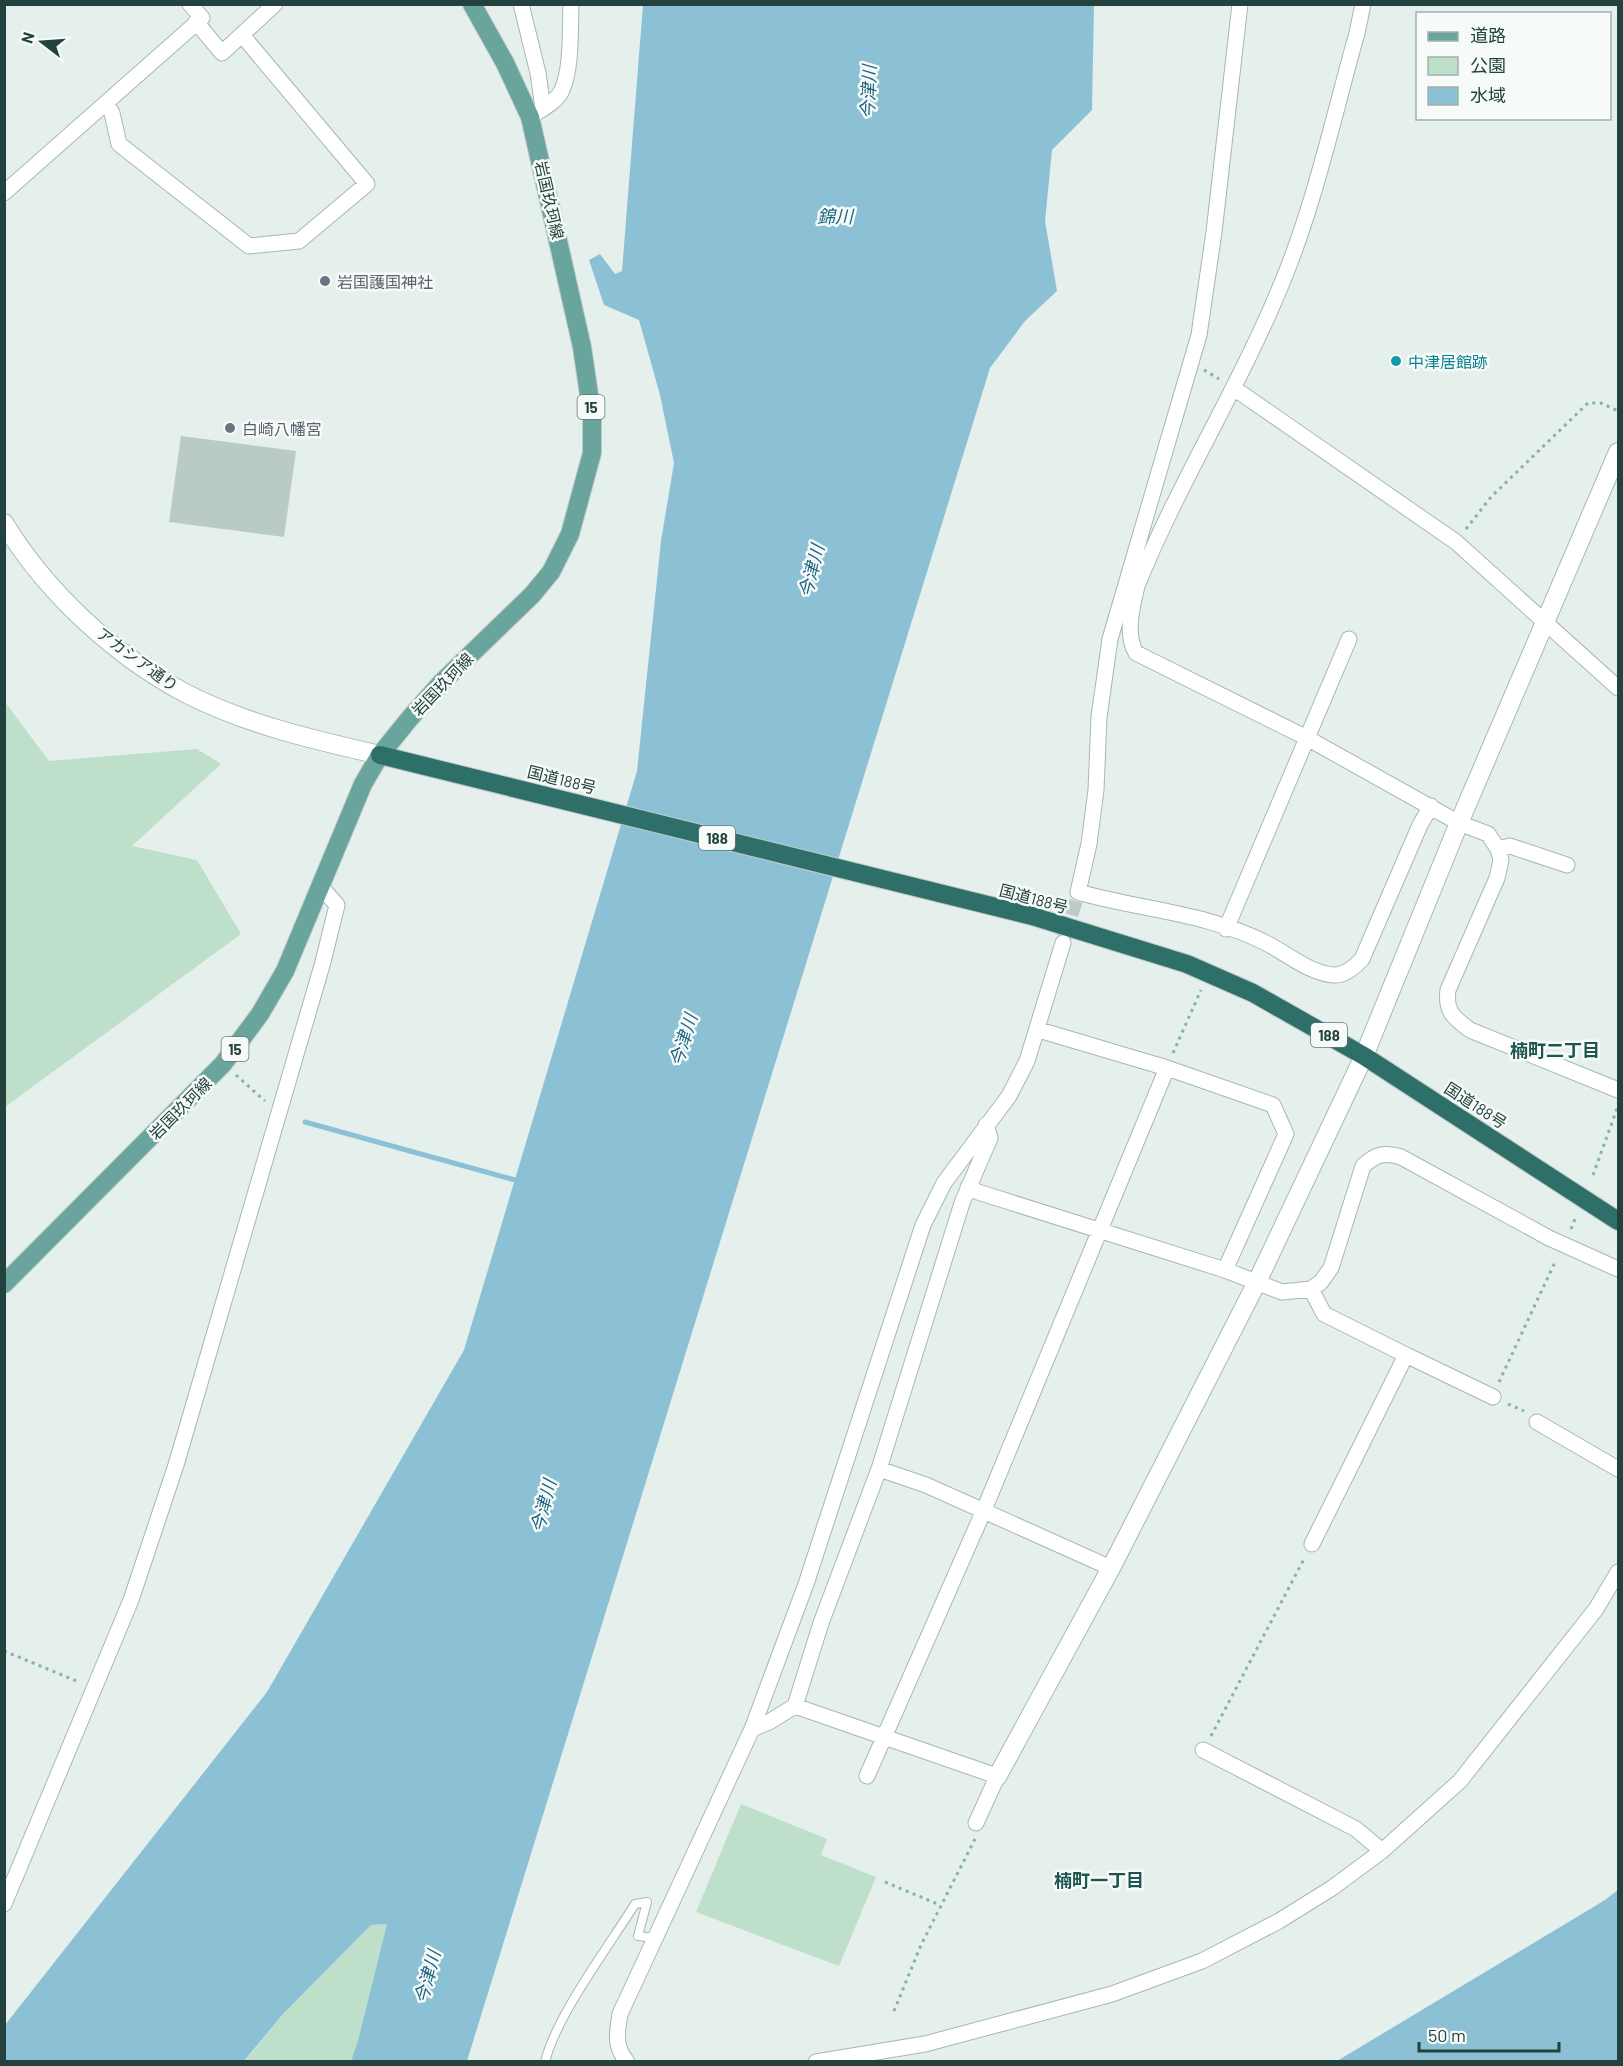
<svg xmlns="http://www.w3.org/2000/svg" width="1623" height="2066" font-family="Barlow,'Noto Sans JP',sans-serif">
<style>
.green{fill:#bee0cb}
.water{fill:#8cc1d5}
.lines{fill:none;stroke-linecap:round;stroke-linejoin:round}
.stream{stroke:#8cc1d5;stroke-width:5}
.building{fill:#bacac5}
.street-tunnel{stroke:#beccc9;stroke-width:15;stroke-dasharray:15 8;stroke-linecap:butt}
.lane-casing{stroke:#a7b8b4;stroke-width:10}
.street-casing{stroke:#a7b8b4;stroke-width:17}
.secondary-casing{stroke:#a3bbb5;stroke-width:20}
.primary-casing{stroke:#c1cac9;stroke-width:20}
.highway-casing{stroke:#c1cac9;stroke-width:20}
.path{stroke:#85b3aa;stroke-width:3;stroke-dasharray:3 4.5;stroke-linecap:butt}
.lane{stroke:#fff;stroke-width:8}
.street{stroke:#fff;stroke-width:15}
.secondary{stroke:#fff;stroke-width:18}
.primary{stroke:#69a59d;stroke-width:18}
.highway{stroke:#2e6f69;stroke-width:18}
.worship-dot{fill:#6b7280;stroke:#f6fbf9;stroke-width:2}
.culture-dot{fill:#0f9aa8;stroke:#f6fbf9;stroke-width:2}
.labels{text-anchor:middle;dominant-baseline:central;stroke-width:5;stroke-linejoin:round;paint-order:stroke}
.shield{fill:#f6fbf9;stroke:#627a75;stroke-width:1.5}
.shield-label{font-size:15px;font-weight:bold;fill:#23423d}
.street-label{font-size:16px;fill:#23423d;stroke:#f6fbf9}
.worship-label{font-size:16px;fill:#5b616d;stroke:#f6fbf9;text-anchor:start}
.culture-label{font-size:16px;fill:#0d838f;stroke:#f6fbf9;text-anchor:start}
.water-label{font-size:18px;font-style:italic;fill:#1b6481;stroke:#f6fbf9}
.neighbourhood-label{font-size:18px;font-weight:bold;fill:#1e554e;stroke:#f6fbf9}
</style>
<rect width="100%" height="100%" fill="#e5efec"/>
<path class="green" d="M5,702l44,59 148,-12 24,15 -89,82 65,14 44,74 -236,173z
M741,1804l86,35 -6,16 55,22 -37,89 -143,-54z
M388,1924l-30,118 -7,19 -107,1 39,-48 88,-89z"/>
<path class="water" d="M643,5h451l-2,105 -40,40 -7,71 12,70 -32,30 -35,47 -523,1693h-116l7,-20 29,-117 -16,1 -88,89 -39,47 -239,1v-37l262,-333 197,-342 173,-579 24,-230 13,-78 -14,-68 -21,-75 -35,-15 -15,-45 11,-6 15,20 7,-3z
M1618,1890v171h-281l268,-161z"/>
<g class="lines">
<path class="stream" d="M305,1122l210,58"/>
</g>
<path class="building" d="M181,436l115,15 -12,86 -115,-15z"/>
<g class="lines">
<path class="street-tunnel" d="M1064,937l14,-45"/>
<g class="lane-casing">
<path id="lane" d="M545,2062c11,-46 64,-116 90,-158l12,-2 -9,34 18,2"/>
</g>
<g class="street-casing">
<path id="street" d="M521,4l17,69 5,35
M1240,4l-26,228 -15,103 -89,304 -11,78 -3,73 -7,54 -11,48c63,18 131,21 190,52 19,10 45,31 67,31 10,0 21,-9 27,-16l58,-134 11,-19
M196,22l26,31 53,-49
M106,103l6,10 7,31 130,102 50,-5 68,-57 -125,-149
M530,117c10,-7 27,-15 32,-27 10,-22 8,-62 9,-86
M4,193l198,-175 -12,-14
M1235,389l221,153 162,146
M1127,582l10,4c41,-102 100,-195 142,-296 35,-82 54,-172 78,-257l6,-29
M1137,586c-5,21 -12,48 -1,67l171,85 152,85 29,11 10,15 12,-3 57,19
M1498,849l3,11 -4,18 -49,112c-3,22 6,28 22,40l148,60
M1226,929l123,-290
M1039,1030l128,38 106,37 13,29 -61,136
M968,1187l10,5 247,78 57,22 29,-3 10,-7 10,-14 32,-102c13,-12 21,-14 38,-9l148,81 69,31
M1311,1289l13,25 82,41 -94,189
M1406,1355l87,42
M1537,1422l81,47
M879,1469l47,16 185,83
M795,1706l26,-83 58,-154 83,-266 28,-65 -4,-13
M752,1729l17,-7 26,-16 193,67 9,4 -21,46
M1203,1750l153,79 26,22
M867,1776l117,-266 183,-442
M4,1904l127,-304 45,-135 147,-503 14,-57 -16,-18
M627,2062c-13,-16 -10,-29 -7,-48l132,-285 54,-145 117,-359 21,-42 65,-87 18,-35 36,-118
M816,2062l109,-18 187,-50 90,-33 77,-40 53,-33 50,-37 78,-70 136,-172 22,-37"/>
</g>
<g class="secondary-casing">
<path id="secondary" d="M4,523c42,69 110,132 181,170 60,31 129,47 195,62
M997,1777l114,-209 146,-286 107,-226 95,-233 159,-371"/>
</g>
<g class="primary-casing">
<path id="primary" d="M4,1284l219,-220 37,-50 25,-43 78,-187 17,-29 30,-37 31,-35 91,-88 19,-23 19,-38 22,-81v-38l-10,-68 -52,-230 -25,-54 -33,-59"/>
</g>
<g class="highway-casing">
<path id="highway" d="M380,755l652,161 155,48 66,29 111,63 254,165"/>
</g>
<path class="path" d="M1204,370l15,9
M1466,529l25,-32 97,-94h13l17,8
M1173,1053l28,-63
M236,1075l29,26
M1593,1175l25,-69
M1571,1229l4,-10
M1499,1382l57,-122
M1508,1404l16,7
M4,1651l75,31
M1211,1736l93,-177
M885,1882l55,23
M894,2011l27,-66 54,-106"/>
<use href="#lane" class="lane"/>
<use href="#street" class="street"/>
<use href="#secondary" class="secondary"/>
<use href="#primary" class="primary"/>
<use href="#highway" class="highway"/>
</g>
<g class="worship-dot">
<circle cx="325" cy="281" r="6"/>
<circle cx="230" cy="428" r="6"/>
</g>
<circle class="culture-dot" cx="1396" cy="361" r="6"/>
<g class="labels">
<g class="shield">
<rect x="577.5" y="395" width="27" height="24" rx="4.5"/>
<rect x="699" y="826" width="36" height="24" rx="4.5"/>
<rect x="1311" y="1023" width="36" height="24" rx="4.5"/>
<rect x="221.5" y="1037" width="27" height="24" rx="4.5"/>
</g>
<g class="shield-label">
<text x="591" y="407">15</text>
<text x="717" y="838">188</text>
<text x="1329" y="1035">188</text>
<text x="235" y="1049">15</text>
</g>
<g class="street-label">
<text transform="translate(550 200) rotate(77)">岩国玖珂線</text>
<text transform="translate(138 659) rotate(36)">アカシア通り</text>
<text transform="translate(442 684) rotate(-46)">岩国玖珂線</text>
<text transform="translate(562 779) rotate(14)">国道188号</text>
<text transform="translate(1034 898) rotate(15)">国道188号</text>
<text transform="translate(1476 1105) rotate(33)">国道188号</text>
<text transform="translate(180 1108) rotate(-45)">岩国玖珂線</text>
</g>
<g class="worship-label">
<text x="337" y="281">岩国護国神社</text>
<text x="242" y="428">白崎八幡宮</text>
</g>
<g class="culture-label">
<text x="1408" y="361">中津居館跡</text>
</g>
<g class="water-label">
<text transform="translate(868 92) rotate(-88)">今津川</text>
<text x="835" y="216">錦川</text>
<text transform="translate(811 571) rotate(-76)">今津川</text>
<text transform="translate(683 1040) rotate(-73)">今津川</text>
<text transform="translate(543 1506) rotate(-76)">今津川</text>
<text transform="translate(427 1977) rotate(-75)">今津川</text>
</g>
<g class="neighbourhood-label">
<text x="1555" y="1050">楠町二丁目</text>
<text x="1099" y="1880">楠町一丁目</text>
</g>
</g>
<rect width="1623" height="2066" fill="none" stroke="#23423d" stroke-width="12"/>
<rect x="1416" y="12" width="195" height="108" fill="#f6fbf9" stroke="#a2b1ae" stroke-width="1.5"/>
<rect x="1428" y="32" width="30" height="9" fill="#69a59d" stroke="#a2b1ae" stroke-width="1.5"/>
<text x="1470" y="42" font-size="18" fill="#23423d">道路</text>
<rect x="1428" y="57" width="30" height="18" fill="#bee0cb" stroke="#a2b1ae" stroke-width="1.5"/>
<text x="1470" y="72" font-size="18" fill="#23423d">公園</text>
<rect x="1428" y="87" width="30" height="18" fill="#8cc1d5" stroke="#a2b1ae" stroke-width="1.5"/>
<text x="1470" y="102" font-size="18" fill="#23423d">水域</text>
<g transform="translate(42 42) rotate(287)" stroke="#f6fbf9" stroke-width="4.5" paint-order="stroke">
<path d="M0-4.5L10 22L0 15L-10 22Z" fill="#23423d"/>
<text y="-9" font-size="16" font-weight="bold" text-anchor="middle" fill="#23423d">N</text>
</g>
<path d="M1419 2042v9h140v-9" fill="none" stroke="#23423d" stroke-width="3"/>
<text x="1428" y="2042" font-size="18" fill="#23423d" stroke="#f6fbf9" stroke-width="4.5" paint-order="stroke">50 m</text>
</svg>
